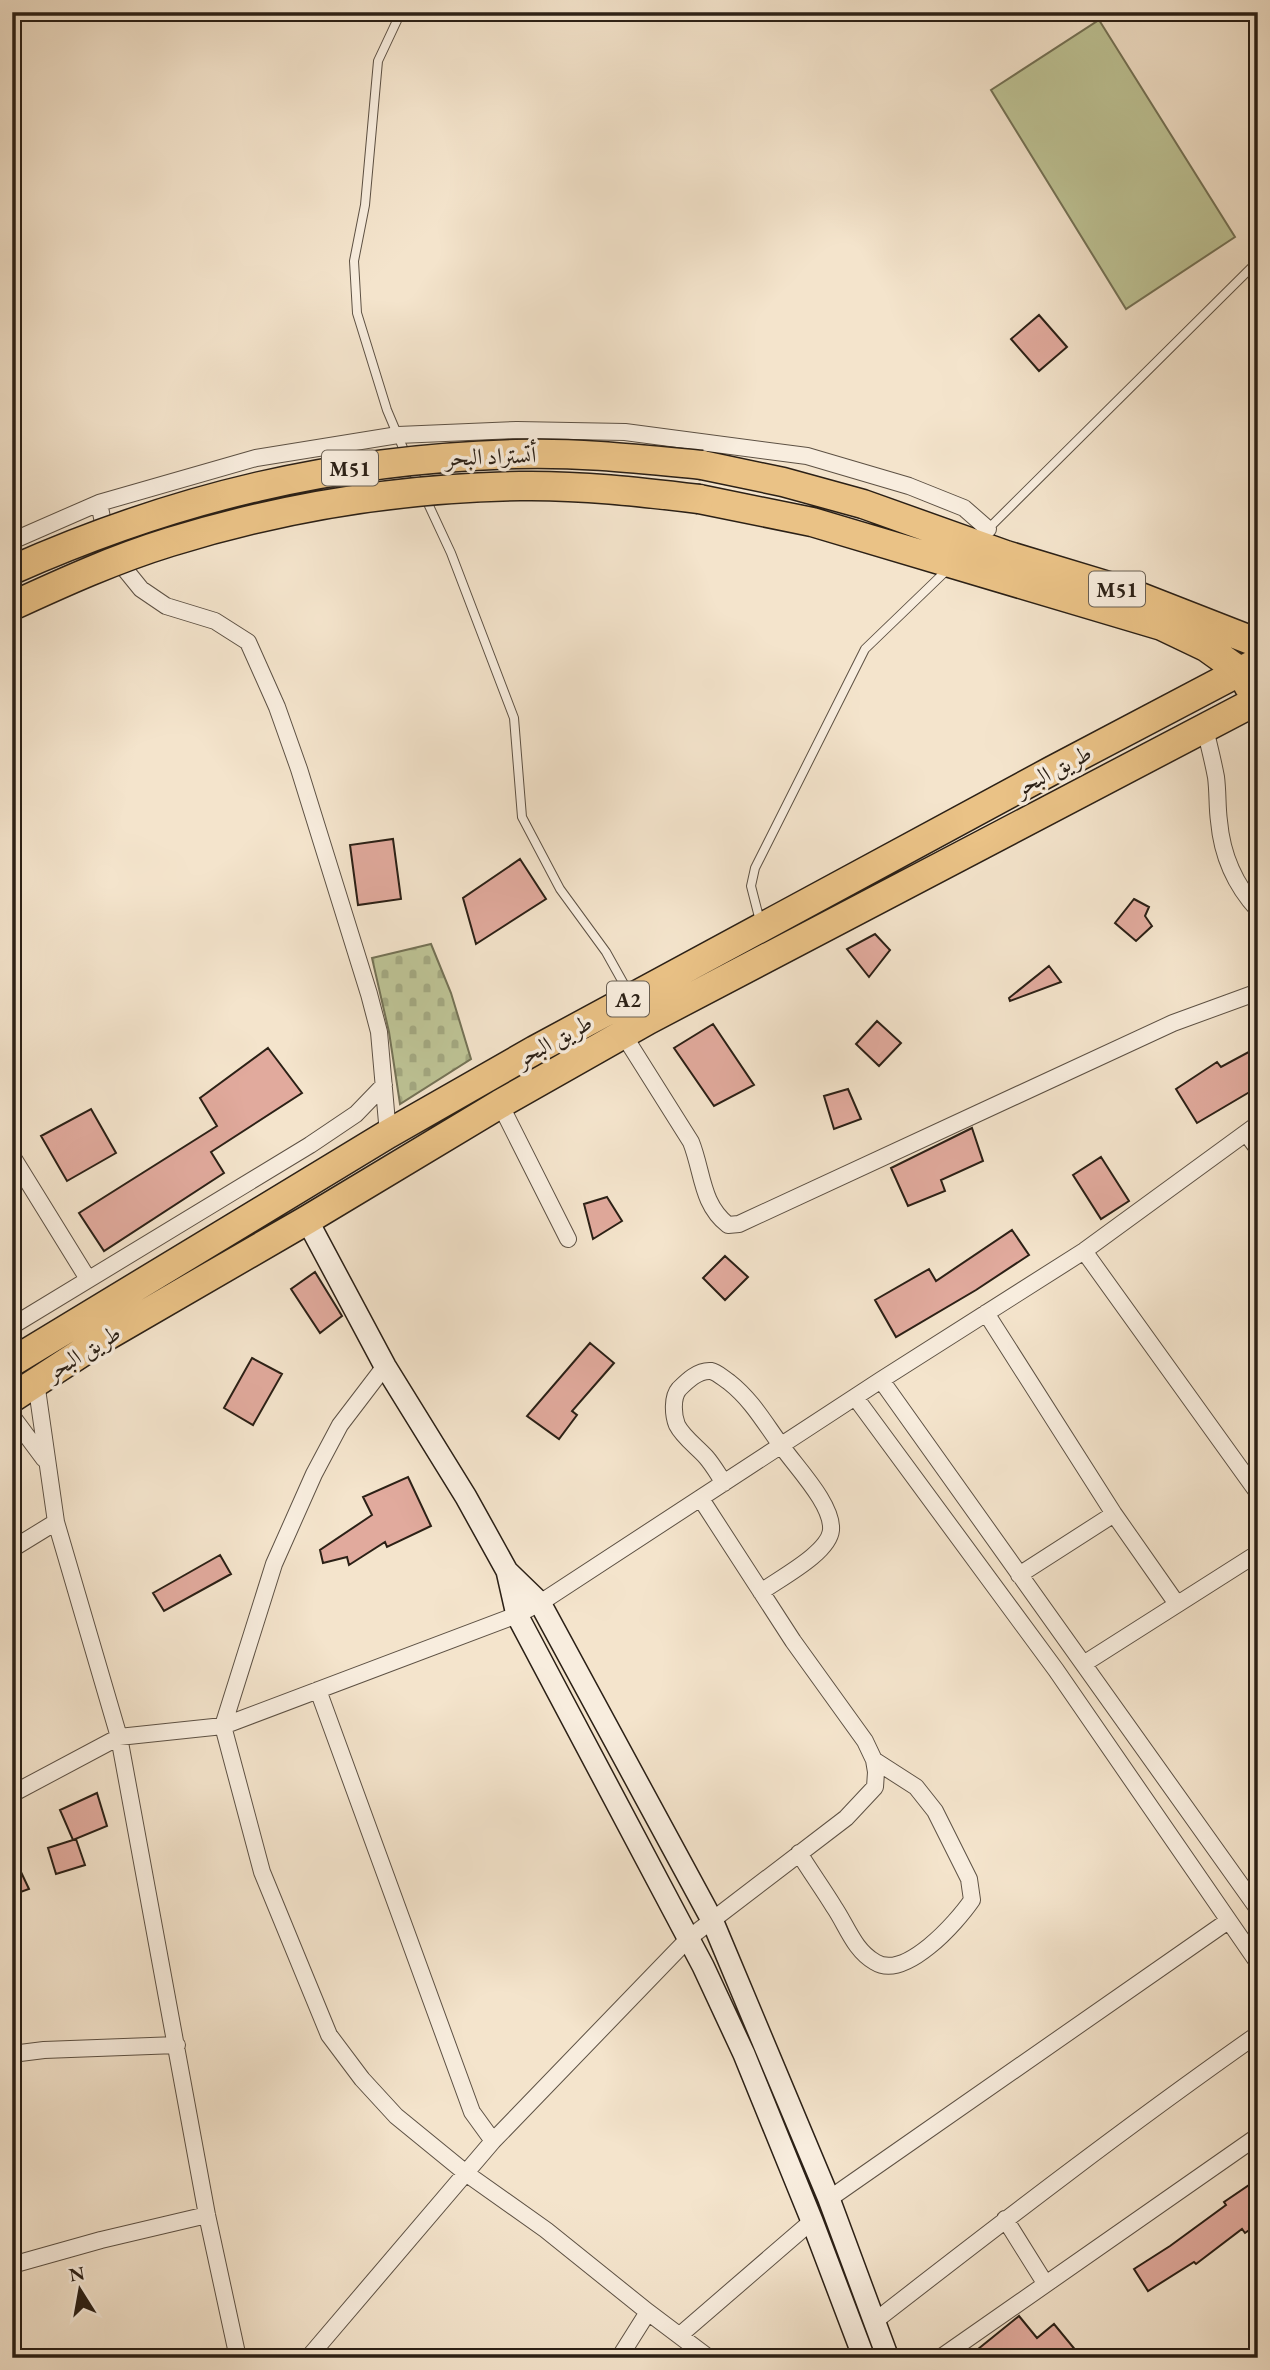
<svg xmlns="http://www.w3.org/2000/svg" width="1270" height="2370" font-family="'EB Garamond',Amiri,serif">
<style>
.grass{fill:#bec496;stroke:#747256;stroke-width:2}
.cemetery{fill:url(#cemetery-stones);stroke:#747256;stroke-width:2}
.building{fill:#e1aa9d;stroke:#2b2016;stroke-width:2}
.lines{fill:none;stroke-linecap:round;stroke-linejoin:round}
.lane-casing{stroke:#5d5144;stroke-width:10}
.street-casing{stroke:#5d5144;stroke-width:18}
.secondary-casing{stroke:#2b2016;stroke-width:24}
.highway-casing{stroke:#2b2016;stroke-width:31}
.lane{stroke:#f8edde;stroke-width:8}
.street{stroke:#f8edde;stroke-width:16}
.secondary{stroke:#f8edde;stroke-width:21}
.highway{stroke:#eac286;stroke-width:28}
.highway-bridge-casing{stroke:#2b2016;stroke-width:31;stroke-linecap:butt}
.highway-bridge{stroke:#eac286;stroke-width:28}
.labels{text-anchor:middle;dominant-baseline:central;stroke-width:7;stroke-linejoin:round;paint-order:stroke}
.shield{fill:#f8edde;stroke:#685e52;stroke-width:2}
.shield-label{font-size:21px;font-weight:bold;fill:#2b2016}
.street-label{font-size:23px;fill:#2b2016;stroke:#f8edde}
</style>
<defs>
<pattern id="cemetery-stones" width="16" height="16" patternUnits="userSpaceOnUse" patternTransform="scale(1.75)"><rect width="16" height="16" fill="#bec496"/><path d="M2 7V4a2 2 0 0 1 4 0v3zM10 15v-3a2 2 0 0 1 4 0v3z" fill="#a3a881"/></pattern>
</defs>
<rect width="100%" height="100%" fill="#f4e4cc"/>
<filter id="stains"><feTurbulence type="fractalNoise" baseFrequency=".00286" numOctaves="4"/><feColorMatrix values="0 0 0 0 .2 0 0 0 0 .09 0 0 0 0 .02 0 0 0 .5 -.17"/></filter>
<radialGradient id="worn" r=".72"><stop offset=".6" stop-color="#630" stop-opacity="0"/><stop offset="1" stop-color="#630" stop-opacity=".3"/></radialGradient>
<path class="grass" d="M1099,20l136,217 -109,72 -135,-219z"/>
<path class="cemetery" d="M431,944l20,49 20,66 -71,45 -11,-72 -17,-74z"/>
<path class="building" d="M1039,315l28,32 -28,24 -28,-32z
M393,839l8,60 -43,6 -8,-60z
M520,859l26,40 -70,45 -13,-46z
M1134,899l15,8 -4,9 7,10 -16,15 -21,-18z
M875,934l15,16 -21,27 -22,-28z
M1049,966l12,16 -51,19 -1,-3z
M877,1021l24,22 -22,23 -23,-22z
M713,1024l41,61 -40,21 -40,-58z
M1258,1047v40l-61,36 -21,-34 41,-27 4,5z
M268,1048l34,45 -91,59 13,21 -120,78 -25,-38 138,-87 -17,-28z
M848,1089l13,30 -27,10 -10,-33z
M91,1109l25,44 -49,28 -26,-45z
M972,1128l11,33 -42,19 4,11 -37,15 -17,-38z
M1101,1157l28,44 -28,18 -28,-44z
M607,1197l15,24 -29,18 -9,-35z
M1012,1230l17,25 -53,35 -80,47 -21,-37 54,-31 7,12z
M725,1256l23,21 -23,23 -22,-22z
M315,1272l27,44 -22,17 -29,-44z
M590,1343l24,20 -42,48 5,4 -18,24 -32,-23z
M252,1358l30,16 -29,51 -29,-17z
M408,1477l23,49 -44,21 -2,-5 -36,23 -2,-8 -24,6 -3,-13 52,-35 -9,-18z
M220,1555l11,19 -67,37 -11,-18z
M97,1793l10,33 -34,14 -13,-30z
M76,1839l9,26 -29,9 -8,-26z
M12,1853l17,36 -17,6z
M1258,2179v45l-13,9 -3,-4 -46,35 -2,-2 -46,29 -14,-22 36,-23 56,-41 -2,-3z
M1019,2316l18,22 17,-14 28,34h-115z"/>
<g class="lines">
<g class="lane-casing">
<path id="lane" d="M401,12l-23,49 -13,144 -11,56 3,52 30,97 19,45
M411,467l40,86 63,165 8,99 38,72 46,63 24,43
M986,531l272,-270
M760,921l-9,-35 4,-18 110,-219 82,-79"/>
</g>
<g class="street-casing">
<path id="street" d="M99,503l157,-45 142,-23 119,-5 108,2 182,24 102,30 55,22 24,21
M12,541l87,-38 7,34
M115,557l26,32 25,17 49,15 33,21 29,65 22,62 70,225 10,38 9,102
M1205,729c4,16 8,32 11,48 2,15 1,30 3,44 3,35 16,64 39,89
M623,1034l68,108c12,30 10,62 37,83l11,-1 434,-201 85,-31
M500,1104l68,135
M1246,1133l12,16
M12,1156l76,123
M1084,1251l174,242
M986,1313l128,201 63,90
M12,1326l298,-181 46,-31 28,-29
M385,1366l-45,59 -26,49 -40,90 -51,162 39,146 67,163 33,44 34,37 71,58 79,56 102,82 61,46
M881,1380l377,529
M36,1382l20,140 63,215 88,478 31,143
M855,1397l201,273 202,293
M12,1416l32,43
M724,1483c-6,-9 -11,-18 -18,-26 -9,-10 -23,-20 -29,-32 -4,-10 -5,-28 2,-36 8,-8 19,-19 32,-18 6,1 13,8 18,11 24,19 36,42 54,66 14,20 50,57 48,82 -2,23 -51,48 -70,62
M12,1549l44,-27
M1019,1575l95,-61
M1085,1663l173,-110
M318,1690l154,422 21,29
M12,1794l107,-57 104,-11 294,-111 23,-12 341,-223 203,-129 174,-127
M799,1853c11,18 24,36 35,54 13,19 20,43 41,55 30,19 82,-40 97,-62l-3,-21 -34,-68 -19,-24 -42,-27
M12,2054l32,-4 133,-5
M829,2199l399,-278
M1005,2219l40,64
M12,2265l89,-25 106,-25
M875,2321c126,-98 252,-195 383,-287
M680,2335l132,-114
M308,2358l185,-217 196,-203 157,-120 29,-31 1,-15 -2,-12 -9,-19 -72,-100 -92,-142
M619,2358l29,-46
M940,2358l318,-222"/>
</g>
<g class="secondary-casing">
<path id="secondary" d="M307,1220l78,146 81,131 41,74 33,32 172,317 117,279 59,159
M507,1571l10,44 186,351 41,88 68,167 52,137"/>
</g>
<g class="highway-casing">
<path id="highway" d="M702,465l81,17 80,22 143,51 119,36 133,52
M699,499l113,23 350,104 44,21 35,25 8,15
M12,1362l376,-228 147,-84 516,-279 207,-109
M12,1398l95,-62 200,-116 193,-116 148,-84 610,-320"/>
</g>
<use href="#lane" class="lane"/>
<use href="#street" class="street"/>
<use href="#secondary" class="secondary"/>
<use href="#highway" class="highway"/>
<g class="highway-bridge-casing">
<path id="highway-bridge" d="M12,570c164,-73 325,-111 504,-116 62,-2 124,5 186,11
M12,606c52,-24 103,-47 158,-64 113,-35 231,-54 350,-56 60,-1 120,6 179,13"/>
</g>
<use href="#highway-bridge" class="highway-bridge"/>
</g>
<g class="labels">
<g class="shield">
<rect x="322" y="450.5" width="56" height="35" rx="5"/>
<rect x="1089" y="571.5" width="56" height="35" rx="5"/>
<rect x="607" y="981.5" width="42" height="35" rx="5"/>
</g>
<g class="shield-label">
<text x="350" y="468">M51</text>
<text x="1117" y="589">M51</text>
<text x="628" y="999">A2</text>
</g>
<g class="street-label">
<text transform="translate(491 456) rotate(-2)">أتستراد البحر</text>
<text transform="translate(1053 770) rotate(-28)">طريق البحر</text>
<text transform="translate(554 1040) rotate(-29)">طريق البحر</text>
<text transform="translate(83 1352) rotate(-32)">طريق البحر</text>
</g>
</g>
<rect width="1270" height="2370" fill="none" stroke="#f4e4cc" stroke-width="42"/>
<rect x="14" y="14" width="1242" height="2342" fill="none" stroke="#2b2016" stroke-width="3.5"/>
<rect x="21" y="21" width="1228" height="2328" fill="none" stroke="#2b2016" stroke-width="2"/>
<g transform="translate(80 2290) rotate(349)" stroke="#f8edde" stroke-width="5" paint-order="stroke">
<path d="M0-5L12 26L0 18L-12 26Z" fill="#2b2016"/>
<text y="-10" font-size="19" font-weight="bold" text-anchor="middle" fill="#2b2016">N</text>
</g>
<rect width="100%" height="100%" filter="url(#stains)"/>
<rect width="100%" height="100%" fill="url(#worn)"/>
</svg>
